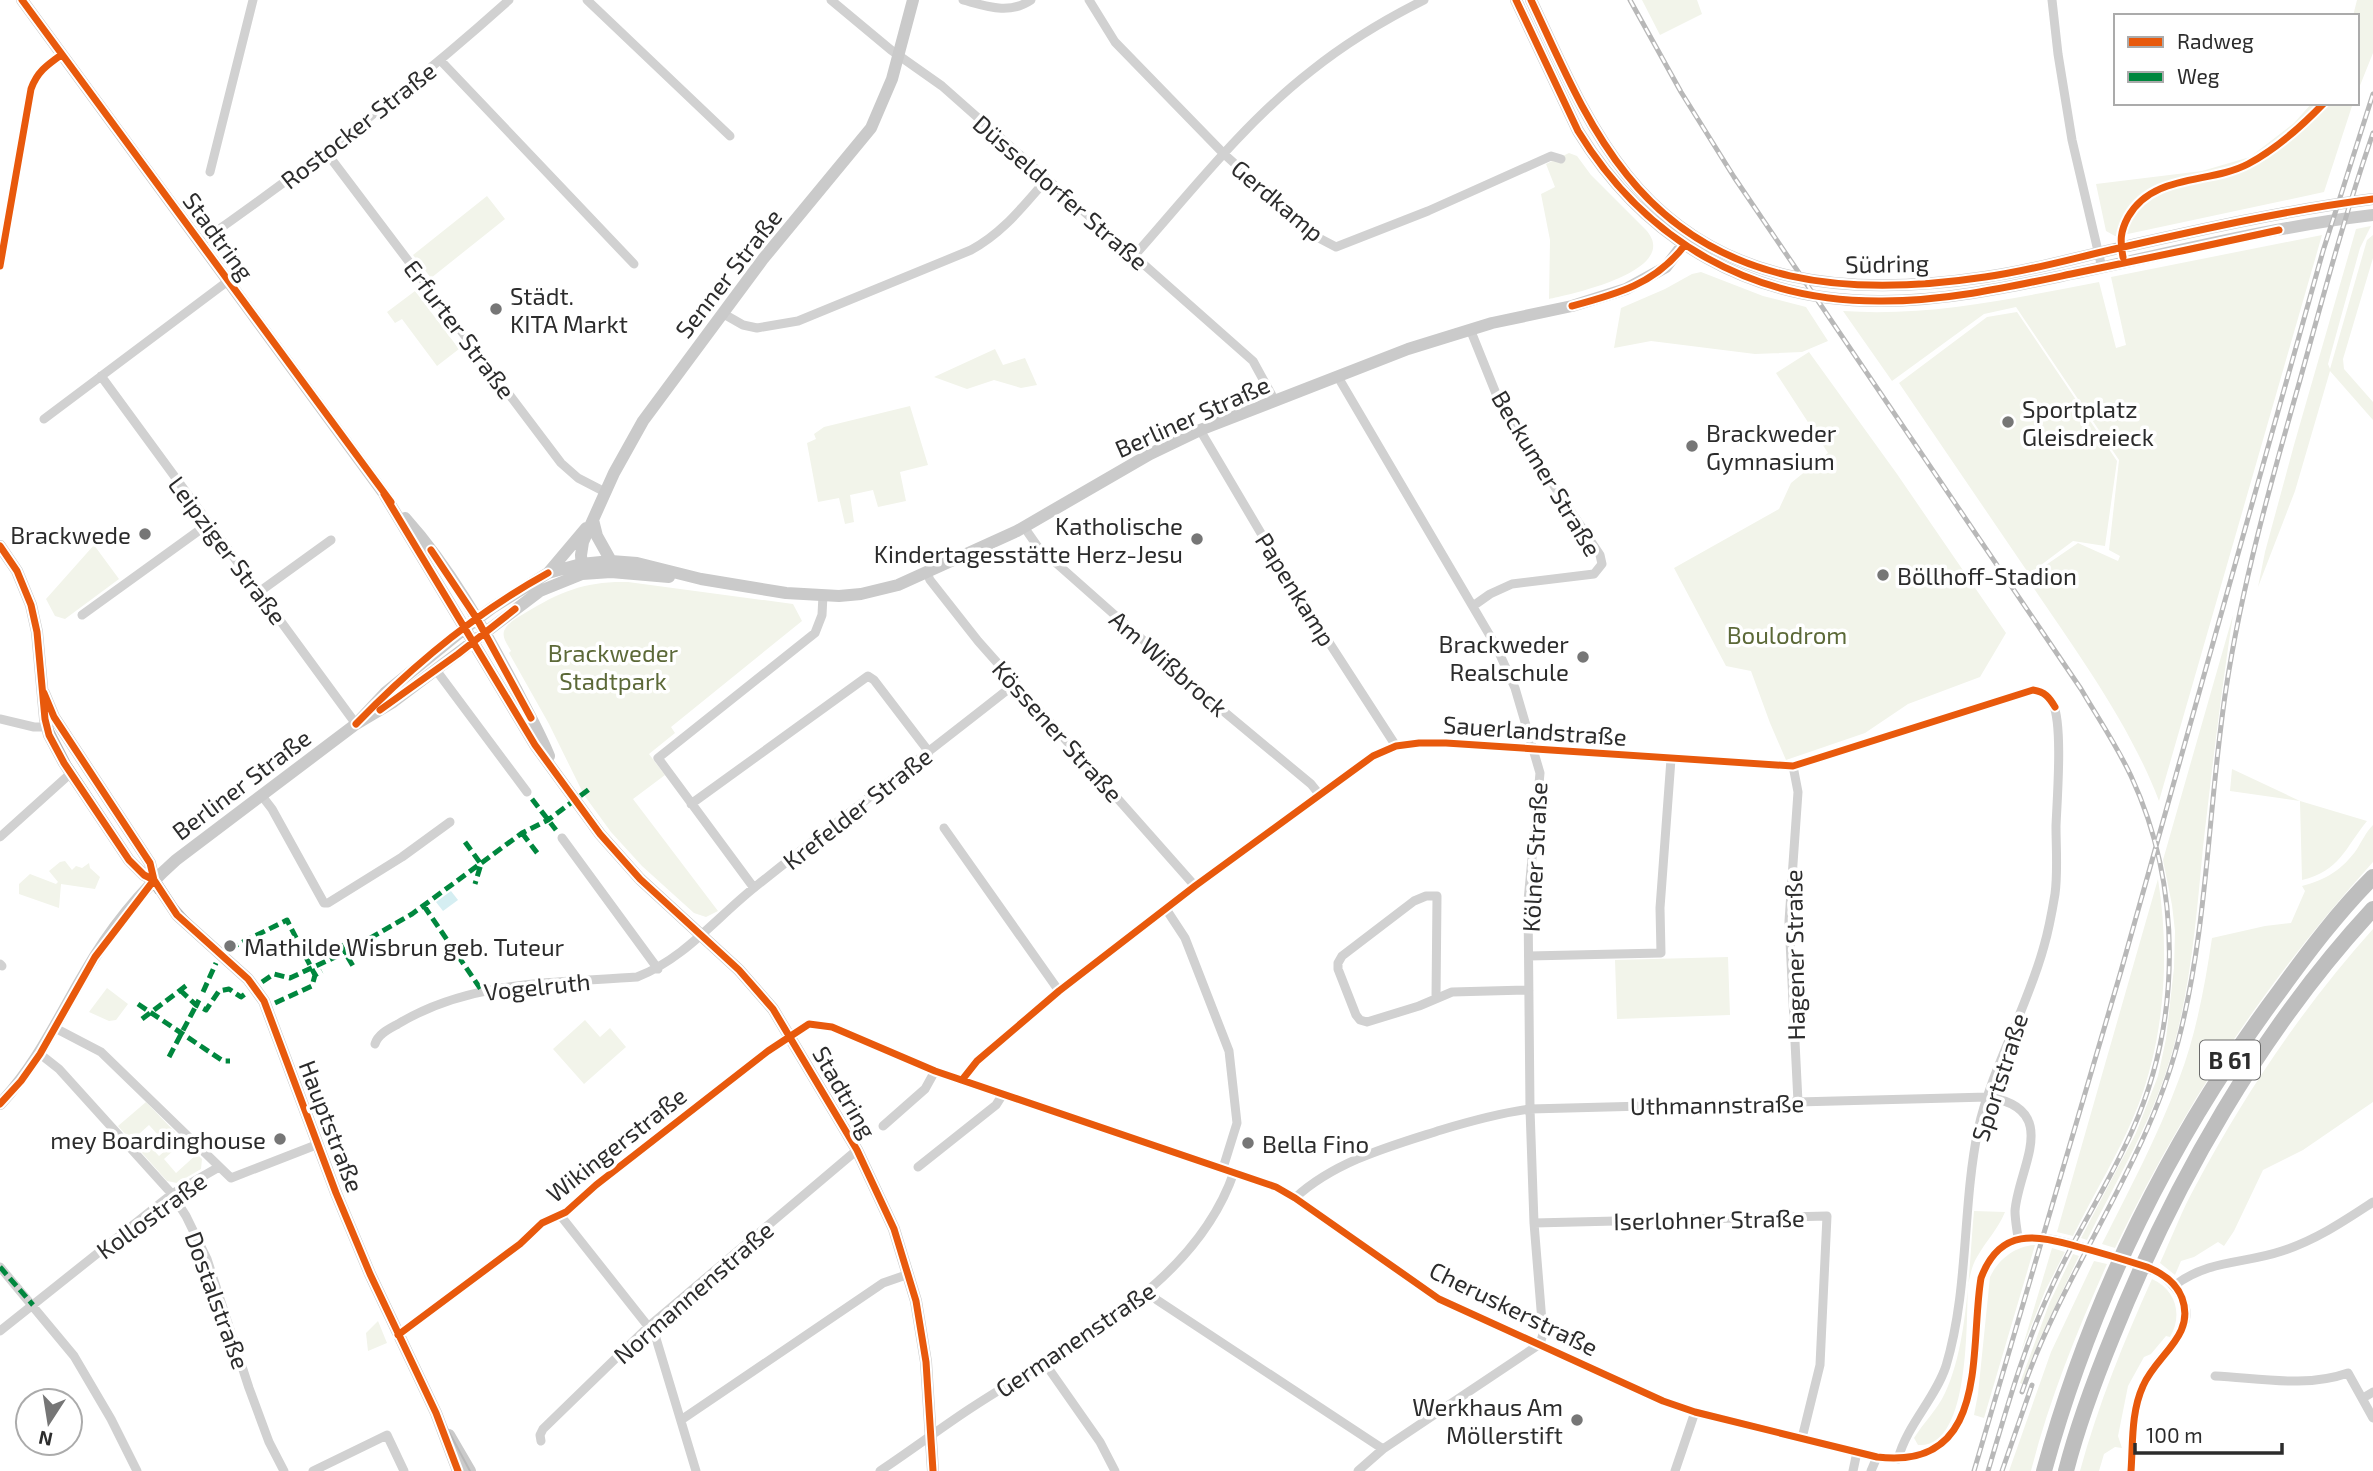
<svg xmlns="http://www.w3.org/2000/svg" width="2373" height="1471" font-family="'Exo 2',sans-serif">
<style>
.green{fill:#f2f4ea}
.water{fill:#d5eef2}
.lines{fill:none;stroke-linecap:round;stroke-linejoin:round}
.street-tunnel{stroke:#d5d5d5;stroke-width:9;stroke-dasharray:9 4.5;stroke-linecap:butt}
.street{stroke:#d1d1d1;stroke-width:9}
.secondary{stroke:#cacaca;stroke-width:12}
.highway{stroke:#bebebe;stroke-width:16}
.tram{stroke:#b8b8b8;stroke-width:2}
.rail-casing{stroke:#b8b8b8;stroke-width:5}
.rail{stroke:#fff;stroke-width:2.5;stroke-dasharray:8;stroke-linecap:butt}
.quiet{stroke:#00873e;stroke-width:5;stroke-dasharray:10 5;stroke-linecap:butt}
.cycleway-casing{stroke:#fff;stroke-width:11}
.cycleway{stroke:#e8590c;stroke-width:7}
.poi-dot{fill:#767676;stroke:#fff;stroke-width:2.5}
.labels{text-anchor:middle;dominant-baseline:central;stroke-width:7;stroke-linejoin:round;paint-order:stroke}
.shield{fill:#fff;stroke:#6b6b6b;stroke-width:2}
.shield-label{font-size:23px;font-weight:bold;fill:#2c2c2c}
.street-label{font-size:24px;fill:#2c2c2c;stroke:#fff}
.poi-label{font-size:24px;fill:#2c2c2c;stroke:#fff;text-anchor:start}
.park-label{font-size:24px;fill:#5c6938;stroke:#fff}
</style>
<rect width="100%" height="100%" fill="#fff"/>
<path class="green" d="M1642,0h55l5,14 -42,21z
M2357,0h16v53l-16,40v-77h-4z
M2312,103h41l-29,89 -201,43 -8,1 -9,-5 -10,-47 106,-13 48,-14 44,-34z
M1569,153l8,3 14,19 55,55c36,40 -73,64 -97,69l1,-59 -9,-46 14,-7 -9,-23z
M487,196l18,23 -74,59 -18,-23z
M2371,226l-11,22 -32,116 2,5 37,-129 6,-5v23l-30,101 1,10 29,33v18l-43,-49 -35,120 -37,96 7,-35 29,-107 62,-216z
M2322,235l-163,566c-31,-81 -84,-151 -132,-223l51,-35 40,18 2,-5 -11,-6 10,-90 -103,-153 -32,7 -92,67 -49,-70c88,6 171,-13 256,-29l17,66 10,-3 -15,-68z
M1701,272l62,24 43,11 22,34 -26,11 -47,2 -104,-13 -37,7 7,-40 44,-19 27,-15z
M415,291l44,58 -22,17 -35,-47 -7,4 -8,-11z
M2017,312l100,149 -12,85 -32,-5 -44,33 -130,-191 88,-66z
M995,349l8,16 22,-7 12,27 -16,3 -27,-8 -27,9 -33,-12z
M1809,352l88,122 109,159 -26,44 -72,27 -43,29 -79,27 -16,-37 -19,-52 -25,-5 -52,-98 105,-59 12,-26 37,-30 -52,-80z
M910,406l18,59 -28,7 6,29 -28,6 -5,-17 -23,5 4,27 -9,2 -6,-26 -21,4 -11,-59 9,-4 -2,-5 10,-7z
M94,545l25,34 -54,40 -10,-3 -9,-17z
M628,582l165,22 9,17 -131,106 4,6 -26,21 16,21 -32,24 85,112 -12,6 -12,-4 -52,-47 -31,-34 -27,-37 -35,-71 -40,-71 2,-2c-3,-6 -9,-13 -7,-20 3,-8 14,-14 21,-18 36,-22 61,-32 103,-31z
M2233,615c-12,77 -21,154 -30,232 -7,75 -13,152 -37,225 -19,58 -52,113 -79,168l-6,-2 55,-105 22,-57 8,-37 8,-71 1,-37 -3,-26 -9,-45z
M2232,769l68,32 67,20c-22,27 -27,50 -65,59l-2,-79 -70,-10z
M2373,825v37c-108,120 -188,241 -258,386l-13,-4c27,-54 56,-108 77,-165 17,-44 26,-94 33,-141l53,-12 26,-3 14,-32 -3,-5c24,-6 41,-17 55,-37 5,-8 9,-17 16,-24z
M65,861l7,9 4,-4 6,2 7,-5 1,5 10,9 -5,12 -34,-5 -2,24 -40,-14v-10l11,-10 26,10 2,-2 -9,-11 11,-9z
M2158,879c12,75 7,156 -20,227 -18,46 -44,87 -65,130l-16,-4z
M2373,929v173l-70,48 -40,20 -29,61 -10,15 -6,-4 -24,15 -13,4 -6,14 -15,-12c12,-26 22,-53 36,-78 49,-92 108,-179 177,-256z
M1728,957l2,58 -113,4 -2,-59z
M107,988l21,16 -12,16 -7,1 -20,-9z
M585,1020l15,17 10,-9 16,19 -42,37 -31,-35z
M146,1102l29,30 -8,7 -5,-6 -3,3 -10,-11 -10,9 20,22 23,-20 5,6 -10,9 -2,-2 -11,10 12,14 21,-19 5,5 -1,10 -24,14 -10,-2 -49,-55z
M1974,1211l31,1c-7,17 -19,29 -28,45 -5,8 -7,19 -9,28 -2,34 3,164 -50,160l-4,-7c10,-16 23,-28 31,-45 23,-48 24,-128 29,-182z
M2035,1245l-51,173 -10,-3 4,-21 12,-117c8,-17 25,-31 45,-32z
M2052,1248l13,4 -20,39 -24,61z
M2073,1254l6,2 -39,82 -18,46 -2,-1 29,-79z
M2094,1261l13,3c-30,67 -58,136 -76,207h-22l42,-119z
M2152,1279c24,11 31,36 18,58l-4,-1 -15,18 -7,3 -16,29 -10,50 4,12 -7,-1 -11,7 -5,17h-19c18,-66 44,-130 72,-192z
M378,1321l9,22 -19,8 -2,-18z"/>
<path class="water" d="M451,891l7,9 -15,11 -7,-9z"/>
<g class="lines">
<path class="street-tunnel" d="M2106,1254l54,19"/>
<path class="street" d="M587,0l143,136
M831,0l60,50 51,36 311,275 22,40
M963,0c23,6 46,15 68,0
M1089,0l26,42 109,112 91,82 21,11 92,-36 123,-55 10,3
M2052,0l6,54 14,86 30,128
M441,61l193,203
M326,152l235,311 17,15 27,14
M210,172l43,-172
M201,242c107,-75 210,-154 308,-242
M1134,256c56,-63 110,-133 177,-185 35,-28 73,-51 113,-71
M0,266l31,-177c6,-17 16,-24 30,-34
M722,313l21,12 14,3 41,-7 173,-71c32,-17 52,-44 76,-71
M1470,329l31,77 99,149 2,9 -8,10 -82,10 -22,10 -17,12
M101,376l255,348
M1338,377l158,269 19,42 25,85 -12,128 2,208 4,114 9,111 -3,10
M44,419l184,-138
M1200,430l88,149 108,167
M1024,527l14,20 184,163 89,74 8,10
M927,573l3,7 48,61 217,245
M259,592l72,-52
M82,615l126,-91
M436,670l91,122
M0,719l34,8h12
M1793,766l5,26 -9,129 9,181
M262,796l10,13 52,94h4l74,-46 48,-35
M691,804l177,-128 6,4 55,72
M944,828l115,163
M0,837l71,-64
M562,838l96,131
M754,888l-96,-130 157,-125 7,-18 1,-20
M1166,909l19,29 44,113 8,72 -14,45
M1529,956l132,-3 -1,-45 11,-149
M0,964l2,2
M1436,998l1,-102h-11l-12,5 -72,55 -4,7v6l18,46 4,5 7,2 52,-16 33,-14 77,-2
M55,1028l46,24 130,126 85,-33
M375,1044c3,-10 14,-15 23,-20 72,-44 158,-41 239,-47 47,-18 79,-59 118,-90 86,-69 174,-135 261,-204
M40,1054l19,15 113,125 14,22 21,43 42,129 20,54 15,29
M962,1080l15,-19 82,-70 136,-105 178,-130 23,-10 23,-3h27l347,23 240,-76c10,1 16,5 20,14 10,21 4,96 3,122 0,22 2,46 -1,68 -3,18 -6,35 -11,52 -17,63 -52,121 -66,184 -16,78 -9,159 -32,236 -11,33 -39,59 -48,93
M883,1126l42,-37 10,-18
M918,1167l78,-62 7,-11
M1295,1198c40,-37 96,-52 146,-68 30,-9 59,-17 89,-21l458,-12c75,12 30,71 27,114 0,9 2,18 3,27
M560,1215l95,120 41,136
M1534,1223l293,-7 -7,149 -18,73
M0,1267l74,89 37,63 26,52
M2175,1285c35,-26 69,-21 107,-34 34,-11 62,-30 91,-49
M1150,1291l7,9 226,149
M0,1331l172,-137 47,-27
M398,1335l122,-91 22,-21 24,-11 30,-27 172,-134 41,-27 23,3 103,44 341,116 19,11 144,101 224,102 32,11 182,45c114,14 92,-108 104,-179 23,-63 77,-37 125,-24
M1044,1362l56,80 15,29
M2215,1376c43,2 91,12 133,-3l25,45
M2363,1398l10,-6
M681,1420l202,-137 26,-9
M541,1441l-1,-6 3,-6 105,-102 209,-177
M313,1471l74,-36 17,36
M880,1471c30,-20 58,-41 88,-61 96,-64 226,-121 266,-238
M1358,1471l25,-22 157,-105
M1675,1471l20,-59
M1853,1471l4,-19
M1871,1471l6,-14
M2131,1471c2,-26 1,-56 10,-81 17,-46 80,-66 19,-117"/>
<path class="secondary" d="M22,0l366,499
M1516,0l62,131c68,111 174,171 304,170 64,0 127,-14 189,-27 100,-21 200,-47 302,-59
M1531,0c29,61 54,123 96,175 90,113 225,122 358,102 45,-6 89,-19 134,-29 84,-19 169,-38 254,-49
M384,494l151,251 65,89 40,45 99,91 34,39 84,141 37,79 22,72 10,61 7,109
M405,518c45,50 79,111 111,171 11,22 24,44 33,67
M593,520l4,16 14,25
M0,546l17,25 14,34 6,27 8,87 4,16 15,28 65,97 15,15 10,5
M582,570l-1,-15 2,-13 31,-69 29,-52 120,-162 108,-131 21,-49 21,-79
M548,573l38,-45
M44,693l10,24 96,146 4,17 23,35 71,64 16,22 72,192 34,81 66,139 22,58
M356,724l29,-31 79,-64 28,-21 56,-35 33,-9 30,-3 26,2 64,16 85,14 53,3 22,-2 37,-9 119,-54 133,-77 50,-24 208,-81 84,-26 80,-17 54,-17 40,-22 25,-33
M0,1104c38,-40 57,-84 85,-131 24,-42 55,-81 91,-113l180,-136 37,-22 147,-111 42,-17 29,-2 58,5
M449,1435l21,36"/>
<path class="highway" d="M2044,1471c47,-172 128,-336 235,-479 29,-40 59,-80 94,-115
M2066,1471c12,-47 29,-92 47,-136 61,-152 148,-305 260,-426"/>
<path class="tram" d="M0,541c28,33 38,74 43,117 2,20 2,40 11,59l122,188 31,35 42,36 16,21 12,27 46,133 48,116 64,133 35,65
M50,724l20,39 86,130"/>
<g class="rail-casing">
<path id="rail" d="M1630,0l51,92 53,85 347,512c17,29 36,57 50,87 51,110 51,244 1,355 -24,55 -58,105 -82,160 -27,58 -44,120 -62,180
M2022,1392c41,-121 124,-226 156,-350 30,-115 30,-236 48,-353 16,-105 45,-207 74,-309 23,-83 45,-166 73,-247
M1974,1471l147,-500 202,-720 50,-157
M2002,1471l30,-86"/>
</g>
<use href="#rail" class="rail"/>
<path class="quiet" d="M532,799l24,31
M522,833l16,21
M465,842l16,22 -6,20
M424,906l58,85
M340,944l13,22
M229,949l58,-29 28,55
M262,982l12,-8 16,4 56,-26 66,-38 110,-81 26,-13 44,-33
M180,990l16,15 10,5 13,-19 10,-2 12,8 4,-3
M203,992l13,-29
M275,1003l37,-17 3,-11 7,-4
M138,1004l85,57h7
M142,1019l45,-34
M169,1057l30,-57
M0,1267l33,38"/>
<g class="cycleway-casing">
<path id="cycleway" d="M22,0l369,502
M1516,0l62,131c68,111 174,171 304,170 64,0 127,-14 189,-27 69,-14 139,-29 208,-44
M1531,0c29,61 54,123 96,175 90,113 225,122 358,102 45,-6 89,-19 134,-29 84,-19 169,-38 254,-49
M2123,257c-3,-16 -3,-25 5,-40 25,-44 82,-33 120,-53 28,-15 54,-38 76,-61
M0,266l31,-177c6,-17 16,-24 30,-34
M1572,306c45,-12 83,-22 112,-60
M384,494l151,251 65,89 40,45 99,91 34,39 84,141 37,79 22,72 10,61 7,109
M0,546l17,25 14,34 6,27 8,87 4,16 15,28 65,97 15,15 10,5
M431,550l46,69 54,99
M44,693l10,24 96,146 4,17 23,35 71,64 16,22 72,192 34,81 66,139 22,58
M380,710l78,-56 57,-45
M356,724c56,-58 121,-112 192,-151
M962,1080l15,-19 82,-70 136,-105 178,-130 23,-10 23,-3h27l347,23 240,-76c12,2 16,7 22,17
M0,1104l21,-23 19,-27 55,-97 59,-77
M398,1335l122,-91 22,-21 24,-11 30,-27 172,-134 41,-27 23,3 103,44 341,116 19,11 144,101 224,102 32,11 182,45c114,14 92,-108 104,-179 19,-51 55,-43 98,-31 23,6 46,13 68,20 15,6 29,15 35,31 14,38 -26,57 -39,88 -12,26 -10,57 -12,85"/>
</g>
<use href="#cycleway" class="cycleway"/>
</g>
<g class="poi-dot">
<circle cx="496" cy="309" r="7"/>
<circle cx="2008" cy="422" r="7"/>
<circle cx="1692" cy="446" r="7"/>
<circle cx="145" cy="534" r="7"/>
<circle cx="1197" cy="539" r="7"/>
<circle cx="1883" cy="575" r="7"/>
<circle cx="1583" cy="657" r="7"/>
<circle cx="230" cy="946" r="7"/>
<circle cx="280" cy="1139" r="7"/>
<circle cx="1248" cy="1143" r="7"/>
<circle cx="1577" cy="1420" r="7"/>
</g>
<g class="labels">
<rect class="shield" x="2200" y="1040.5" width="60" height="39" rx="5"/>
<g class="shield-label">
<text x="2230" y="1060">B 61</text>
</g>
<g class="street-label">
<text transform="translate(358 125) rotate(-38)">Rostocker Straße</text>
<text transform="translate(1061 192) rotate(41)">Düsseldorfer Straße</text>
<text transform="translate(1278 200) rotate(40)">Gerdkamp</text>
<text transform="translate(219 236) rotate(54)">Stadtring</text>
<text transform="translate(1887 263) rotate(-1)">Südring</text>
<text transform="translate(728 273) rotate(-52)">Senner Straße</text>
<text transform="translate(460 329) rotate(53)">Erfurter Straße</text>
<text transform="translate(1192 416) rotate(-24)">Berliner Straße</text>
<text transform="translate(1547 473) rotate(59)">Beckumer Straße</text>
<text transform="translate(228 550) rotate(53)">Leipziger Straße</text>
<text transform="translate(1296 589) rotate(58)">Papenkamp</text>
<text transform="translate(1169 663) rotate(41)">Am Wißbrock</text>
<text transform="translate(1535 730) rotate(4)">Sauerlandstraße</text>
<text transform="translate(1058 731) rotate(48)">Kössener Straße</text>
<text transform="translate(241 784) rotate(-37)">Berliner Straße</text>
<text transform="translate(857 808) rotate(-38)">Krefelder Straße</text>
<text transform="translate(1534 857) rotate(-87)">Kölner Straße</text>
<text transform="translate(1794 955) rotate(-91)">Hagener Straße</text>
<text transform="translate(537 986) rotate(-6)">Vogelruth</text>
<text transform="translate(1999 1077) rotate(-72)">Sportstraße</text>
<text transform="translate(845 1092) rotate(60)">Stadtring</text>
<text transform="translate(1717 1104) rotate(-1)">Uthmannstraße</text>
<text transform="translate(332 1126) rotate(69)">Hauptstraße</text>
<text transform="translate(616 1144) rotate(-38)">Wikingerstraße</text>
<text transform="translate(151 1215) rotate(-36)">Kollostraße</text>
<text transform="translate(1709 1219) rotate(-1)">Iserlohner Straße</text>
<text transform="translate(693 1292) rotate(-41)">Normannenstraße</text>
<text transform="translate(218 1300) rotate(70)">Dostalstraße</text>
<text transform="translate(1514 1308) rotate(26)">Cheruskerstraße</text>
<text transform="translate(1075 1339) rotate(-34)">Germanenstraße</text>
</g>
<g class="poi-label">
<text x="510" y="295">Städt.<tspan x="510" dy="28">KITA Markt</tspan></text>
<text x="2022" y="408">Sportplatz<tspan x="2022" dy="28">Gleisdreieck</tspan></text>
<text x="1706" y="432">Brackweder<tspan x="1706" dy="28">Gymnasium</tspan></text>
<text x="1183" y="525" text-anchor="end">Katholische<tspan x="1183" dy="28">Kindertagesstätte Herz-Jesu</tspan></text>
<text x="131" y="534" text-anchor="end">Brackwede</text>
<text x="1897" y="575">Böllhoff-Stadion</text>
<text x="1569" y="643" text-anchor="end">Brackweder<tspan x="1569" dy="28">Realschule</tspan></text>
<text x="244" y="946">Mathilde Wisbrun geb. Tuteur</text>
<text x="266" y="1139" text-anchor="end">mey Boardinghouse</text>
<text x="1262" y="1143">Bella Fino</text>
<text x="1563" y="1406" text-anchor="end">Werkhaus Am<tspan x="1563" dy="28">Möllerstift</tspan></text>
</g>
<g class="park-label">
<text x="1787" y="634">Boulodrom</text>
<text x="613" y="652">Brackweder<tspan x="613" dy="28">Stadtpark</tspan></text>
</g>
</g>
<rect x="2114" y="14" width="245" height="91" fill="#ffffff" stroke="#ababab" stroke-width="2"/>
<rect x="2128" y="37" width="35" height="10" fill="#e8590c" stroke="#ababab" stroke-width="2"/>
<text x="2177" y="49" font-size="21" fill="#2c2c2c">Radweg</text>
<rect x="2128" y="72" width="35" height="10" fill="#00873e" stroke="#ababab" stroke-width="2"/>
<text x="2177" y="84" font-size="21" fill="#2c2c2c">Weg</text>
<g transform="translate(49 1422) rotate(192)"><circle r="33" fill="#ffffff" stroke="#ababab" stroke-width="2"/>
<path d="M0-5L12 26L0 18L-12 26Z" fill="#767676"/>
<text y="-10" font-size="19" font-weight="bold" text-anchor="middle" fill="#2c2c2c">N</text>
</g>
<path d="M2135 1443v10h147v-10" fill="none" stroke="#2c2c2c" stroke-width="3.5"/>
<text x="2146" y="1443" font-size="21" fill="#2c2c2c" stroke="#ffffff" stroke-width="5" paint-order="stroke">100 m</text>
</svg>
